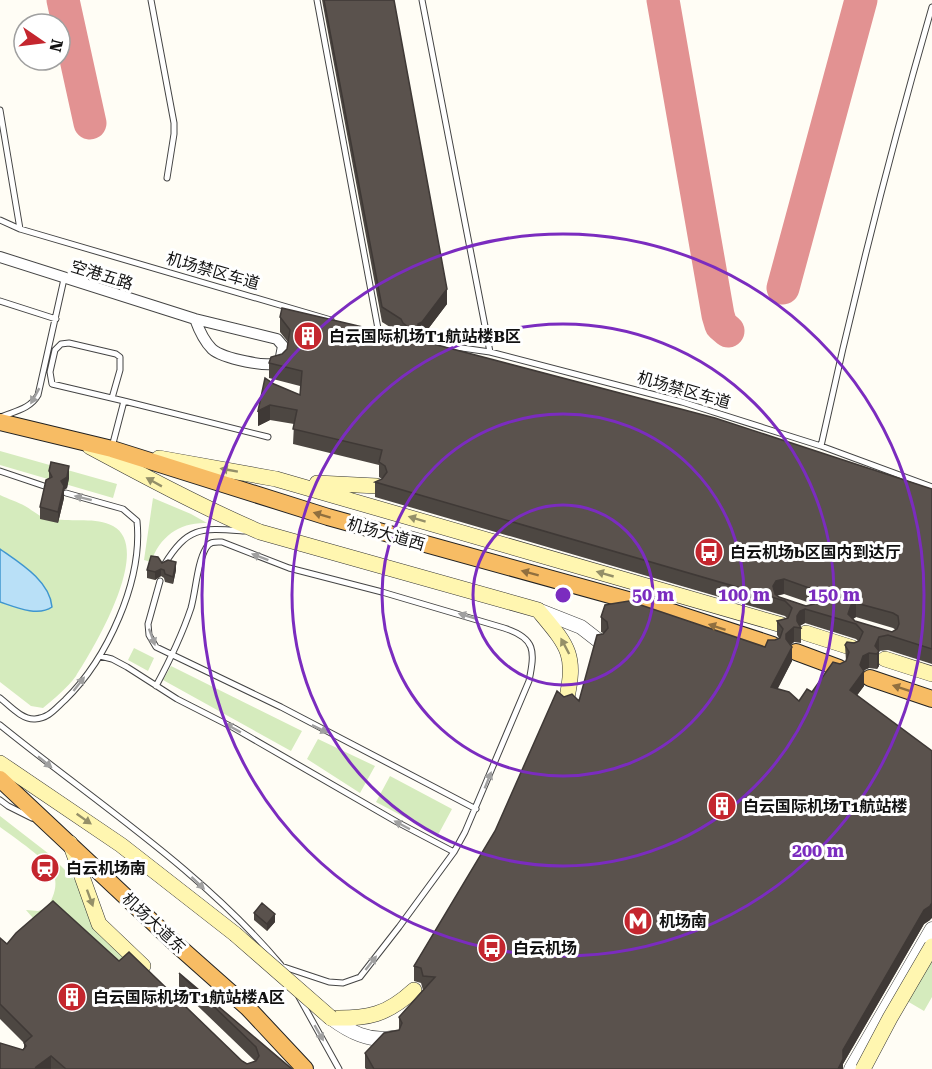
<svg xmlns="http://www.w3.org/2000/svg" width="932" height="1069" font-family="'Roboto Serif','Noto Sans SC',serif">
<style>
.green{fill:#d5ebbd}
.water{fill:#b9e0f7;stroke:#3f96cf;stroke-width:1.5}
.lines{fill:none;stroke-linecap:round;stroke-linejoin:round}
.taxiway{stroke:#e29292;stroke-width:33}
.service-casing{stroke:#444;stroke-width:7}
.minor-casing{stroke:#444;stroke-width:12}
.tertiary-casing{stroke:#444;stroke-width:15}
.secondary-casing{stroke:#333;stroke-width:16}
.trunk-casing{stroke:#222;stroke-width:18}
.service{stroke:#fff;stroke-width:5}
.minor{stroke:#fff;stroke-width:10}
.tertiary{stroke:#fff;stroke-width:14}
.secondary{stroke:#fff6b0;stroke-width:15}
.trunk{stroke:#f7bc64;stroke-width:16}
.secondary-bridge-casing{stroke:#333;stroke-width:16;stroke-linecap:butt}
.secondary-bridge{stroke:#fff6b0;stroke-width:15}
.wall{fill:#4d4742;fill-rule:evenodd}
.shaded-wall{fill:#3f3936}
.building{fill:#5a524d;stroke:#3f3936;stroke-width:1.5;fill-rule:evenodd}
.oneway{fill:#a0a0a0}
.oneway2{fill:#948f68}
.oneway3{fill:#906f3f}
.ring{fill:none;stroke:#7b2cbf;stroke-width:3}
.labels{text-anchor:middle;dominant-baseline:central;stroke-width:6;stroke-linejoin:round;paint-order:stroke}
.street-label{font-size:16px;fill:#111;stroke:#fff}
.poi-label{font-size:16px;font-weight:bold;fill:#111;stroke:#fff;text-anchor:start}
.centre{fill:#7b2cbf;stroke:#fff;stroke-width:3}
.ring-label{font-size:18px;text-anchor:middle;font-weight:bold;fill:#7b2cbf;stroke:#fff;stroke-width:6;stroke-linejoin:round;paint-order:stroke}
</style>
<rect width="100%" height="100%" fill="#fffdf5"/>
<path class="green" d="M0,451l117,33 -4,14 -113,-33z
M0,495c8,4 18,7 25,11 12,7 14,12 29,13 18,3 42,-2 59,7 41,22 -20,124 -37,150 -9,12 -21,22 -33,32l-12,-2 -31,-24v-80l2,1 39,-21 -41,-33z
M153,498l38,16 16,9c-27,-1 -47,13 -56,39l-7,-2z
M134,648l20,10 -6,13 -20,-11z
M171,666l131,65 -11,20 -128,-71z
M318,739l57,27 -15,27 -53,-34z
M390,776l62,33 -14,26 -62,-33z
M0,816l49,38 26,26 55,80 -12,12 -79,-47 -13,-15 12,1 9,-3c6,-10 11,-21 7,-33 -5,-15 -41,-38 -54,-48z
M932,959v38l-8,14 -17,-10z"/>
<path class="water" d="M0,549c20,14 50,32 52,58 -14,10 -37,0 -52,-5z"/>
<g class="lines">
<path class="taxiway" d="M63,0l27,123
M663,0l55,315 3,10 7,6
M783,288l78,-288"/>
<g class="service-casing">
<path id="service" d="M151,0l23,123v11l-7,44
M317,0l62,334
M422,0l68,352
M0,110l20,119
M0,220l20,9 311,91
M0,301l56,18
M427,343l63,9 192,50 139,44 111,41
M124,401l144,36
M1,417c14,-6 29,-8 37,-22l26,-116
M821,446c32,-147 69,-294 111,-439
M112,447l12,-46 -72,-17 -2,-12 5,-22 6,-6 8,-1 47,11 4,3v13l-8,28
M0,471l47,16
M164,565c24,-39 37,-37 80,-34
M160,581l-12,43 1,11 7,12 125,60 195,102
M100,656l12,3 15,8 50,32 57,29 163,94 57,30
M156,686c14,-26 26,-51 35,-78 5,-18 6,-45 15,-60 4,-7 9,-6 16,-6l67,26 93,24 122,36c32,10 31,23 25,53l-64,151 -11,20 -55,75 -39,50 -17,6 -14,-1 -48,-16
M0,698c9,7 22,22 35,21 14,-1 20,-10 30,-19 42,-41 78,-119 72,-179l-14,-12 -57,-16
M0,725c95,77 201,145 281,240
M0,800l8,6 24,12
M299,997l40,72"/>
</g>
<g class="minor-casing">
<path id="minor" d="M0,257l195,62 82,20 6,7 -3,16c-10,7 -58,-4 -68,-13 -8,-8 -13,-19 -17,-30"/>
</g>
<g class="tertiary-casing">
<path id="tertiary" d="M538,610l43,17 18,14
M331,1018c19,14 38,24 62,20
M851,1069l81,-140"/>
</g>
<g class="secondary-casing">
<path id="secondary" d="M90,447c56,30 112,60 170,85l278,78c30,36 39,44 28,92
M159,458l117,21 506,146
M317,483l60,3
M806,633l47,15
M885,659l47,15
M0,763l121,82 114,89
M70,843l29,81 44,42
M331,1018c37,1 56,-3 83,-28"/>
</g>
<g class="trunk-casing">
<path id="trunk" d="M0,422l112,27 216,68 347,96 98,32
M796,652l43,16
M870,678l62,21
M0,779l177,166 71,63 57,61"/>
</g>
<use href="#service" class="service"/>
<use href="#minor" class="minor"/>
<use href="#tertiary" class="tertiary"/>
<use href="#secondary" class="secondary"/>
<use href="#trunk" class="trunk"/>
<g class="secondary-bridge-casing">
<path id="secondary-bridge" d="M235,934l96,84
M863,1069l27,-51 42,-72"/>
</g>
<use href="#secondary-bridge" class="secondary-bridge"/>
</g>
<path class="wall" d="M322,0h72l53,304 -25,33v4l510,148v175l-44,-14 -9,1v15l-2,3 -8,-1 -6,2 1,16 -7,9 73,225 -6,4 -81,140v5h-477l-1,-1v-15l34,-23v-13l24,-27 -2,-7 -7,-2v-15l81,-135 69,-134 15,4 24,-68 -2,-1v-15l164,30 14,-9 -2,-3v-14l10,-3 -2,-2 -410,-119v-15l7,-3 -3,-2v-12l-86,-21 1,-20 -24,-4 -12,6 16,-42 26,11v-9l-31,-8v-15l13,-9 5,-5 1,-7 -8,-10v-15l122,19 -1,-2 -19,-12zM784,594l29,10 -7,2 -27,-9 -3,-2zM856,617l37,11 3,2 -4,2 -37,-11 -2,-2zM805,623l51,16 2,2 -13,4 1,16 -6,3 -28,28 -13,9 -22,-12 15,-28 -2,-16 4,-3 7,1v-15l-1,-2z
M49,471l20,7 -2,10 -3,2v8l-6,25 -18,-4v-12l9,-28z
M162,563l14,7 -3,14 -8,-2 -1,-4 -3,-2 -6,4 -8,-2v-8z
M254,913l21,9 -8,9 -13,-11z
M0,938l7,6 112,17 123,100 5,3 8,-3 -76,-73v-15l113,96h-292l24,-21v-5l-24,-24z"/>
<path class="shaded-wall" d="M447,289v15l-25,33 -4,-2v-11z
M270,405v15l-12,6v-15z
M69,466v12l-2,10 -3,2v8l-6,25v-11l3,-31z
M176,562v8l-3,14v-7z
M161,569v7l-6,4v-8z
M784,579v15l-8,2 -2,2 -1,-12 3,-5z
M856,603v14l-5,3 -3,-6 3,-9z
M805,609v14l-8,4v-11l3,-5z
M794,627v15l-8,7v-15z
M879,637v29l-2,3v-15l-2,-8z
M792,647v14l-21,41v-15z
M869,653v15l-6,3h1v15l-14,19v-15l13,-34z
M932,903v15l-2,2 -6,4 -81,140v5h-5l5,-19 81,-140z
M275,914v8l-8,9v-7z
M51,1056v13h-16l1,-2z"/>
<path class="building" d="M324,0h70l53,289 -25,33 -4,2v5l4,3v6l-19,-15 -2,-4 -19,-12z
M282,308l140,33 293,77 217,71v160l-44,-14 -9,2 -4,9 4,5 -2,3 -8,-1 -6,3 -3,9 4,6 -14,19 82,61v152l-2,3 -6,4 -81,140v9l-5,10h-464l-9,-16 19,-20 15,-3 3,-7 -3,-6 36,-40 -12,-1 -2,-8 -7,-2 81,-135 62,-140 7,6 8,-3 7,7 18,-66 6,-1 5,-6 -1,-6 -6,-5 4,-12 24,-4 136,46 3,-7h7l5,-2 3,-9 -6,-8 11,-3 4,-10 -7,-7 -410,-119 7,-3 5,-7 -2,-6 -6,-4 3,-12 -89,-21 4,-19 -27,-5 -12,6 7,-33 9,6 26,11 2,-24 -33,-8 2,-6 11,-3 5,-5 3,-19 -10,-13zM784,579l31,11 2,10 -3,4 -8,2 -27,-9 -4,-3 -2,-8 3,-5zM856,603l37,10 5,3 1,8 -2,5 -5,3 -37,-11 -7,-7 3,-9zM805,609l51,15 7,8 -4,9 -5,2 -7,-1 -2,3 4,7 -3,9 -6,3 -7,-2 -21,30 -5,-3 -8,12 -10,-9 -18,-5 21,-40 -6,-8v-5l8,-7 7,1 -4,-7v-5l3,-5z
M51,462l18,4 -2,11 -6,4 3,5 -6,26 -18,-5 6,-27 6,-3 -3,-6z
M151,556l7,1 4,6 6,-3 8,2 -3,15 -8,-3 -1,-4 -3,-1 -6,3 -8,-2z
M53,901l66,60 10,-9 113,109 5,3 9,-3 3,-5 -3,-9 -77,-74 113,96h-226l-15,-13 -15,11 -1,2h-35v-26l23,7 3,-4 -2,-3 8,-7 -32,-32v-66l7,6 9,-11z
M262,903l13,11 -8,10 -13,-11z"/>
<defs><path id="oneway-solid" d="M-6-.8H1V-3.2L6.5 0L1 3.2V.8H-6Z" transform="scale(1.5)"/></defs>
<g class="oneway">
<use href="#oneway-solid" transform="translate(35 396) rotate(119)"/>
<use href="#oneway-solid" transform="translate(83 498) rotate(-166)"/>
<use href="#oneway-solid" transform="translate(260 557) rotate(-159)"/>
<use href="#oneway-solid" transform="translate(467 616) rotate(-164)"/>
<use href="#oneway-solid" transform="translate(152 637) rotate(70)"/>
<use href="#oneway-solid" transform="translate(79 684) rotate(-52)"/>
<use href="#oneway-solid" transform="translate(233 728) rotate(-151)"/>
<use href="#oneway-solid" transform="translate(320 729) rotate(26)"/>
<use href="#oneway-solid" transform="translate(45 762) rotate(39)"/>
<use href="#oneway-solid" transform="translate(488 780) rotate(-68)"/>
<use href="#oneway-solid" transform="translate(402 825) rotate(-152)"/>
<use href="#oneway-solid" transform="translate(198 883) rotate(43)"/>
<use href="#oneway-solid" transform="translate(371 963) rotate(-52)"/>
<use href="#oneway-solid" transform="translate(319 1033) rotate(60)"/>
</g>
<g class="oneway2">
<use href="#oneway-solid" transform="translate(229 470) rotate(-170)"/>
<use href="#oneway-solid" transform="translate(154 482) rotate(-151)"/>
<use href="#oneway-solid" transform="translate(417 519) rotate(-163)"/>
<use href="#oneway-solid" transform="translate(605 574) rotate(-164)"/>
<use href="#oneway-solid" transform="translate(565 646) rotate(-118)"/>
<use href="#oneway-solid" transform="translate(84 819) rotate(35)"/>
<use href="#oneway-solid" transform="translate(90 898) rotate(70)"/>
</g>
<g class="oneway3">
<use href="#oneway-solid" transform="translate(322 515) rotate(-163)"/>
<use href="#oneway-solid" transform="translate(530 573) rotate(-165)"/>
<use href="#oneway-solid" transform="translate(717 627) rotate(-162)"/>
<use href="#oneway-solid" transform="translate(901 688) rotate(-162)"/>
</g>
<g class="ring">
<circle cx="563" cy="595" r="90"/>
<circle cx="563" cy="595" r="181"/>
<circle cx="563" cy="595" r="271"/>
<circle cx="563" cy="595" r="361"/>
</g>
<defs>
<g id="building-disc" transform="scale(1.5)"><circle r="9.5" fill="#c4262e" stroke="#fff"/><path d="M-4-6H4V6H1V3H-1V6H-4ZM-2.5-4.3h1.7v1.8h-1.7ZM.8-4.3h1.7v1.8H.8ZM-2.5-1h1.7V.8h-1.7ZM.8-1h1.7V.8H.8Z" fill="#fff"/></g>
<g id="bus-disc" transform="scale(1.5)"><circle r="9.5" fill="#c4262e" stroke="#fff"/><path d="M-5-6H5V4H4V6H2V4H-2V6H-4V4H-5ZM-3.5-4V0h7V-4ZM-3.5 1.2v1.5H-2V1.2ZM2 1.2v1.5H3.5V1.2Z" fill="#fff"/></g>
<g id="station-disc" transform="scale(1.5)"><circle r="9.5" fill="#c4262e" stroke="#fff"/><path d="M-3-6H3Q5-6 5-4V2Q5 4 3 4L4.5 6H3L1.5 4h-3L-3 6H-4.5L-3 4Q-5 4-5 2V-4Q-5-6-3-6ZM-3.5-4v3h7v-3ZM-3.5 1v1.5H-2V1ZM2 1v1.5H3.5V1Z" fill="#fff"/></g>
<g id="metro-disc" transform="scale(1.5)"><circle r="9.5" fill="#c4262e" stroke="#fff"/><path d="M-5.5 5V-5H-3L0 0L3-5H5.5V5H3V-.5L0 4L-3-.5V5Z" fill="#fff"/></g>
</defs>
<g fill-rule="evenodd">
<use href="#building-disc" x="308" y="336"/>
<use href="#bus-disc" x="709" y="552"/>
<use href="#building-disc" x="722" y="806"/>
<use href="#station-disc" x="45" y="868"/>
<use href="#metro-disc" x="638" y="921"/>
<use href="#bus-disc" x="492" y="948"/>
<use href="#building-disc" x="72" y="997"/>
</g>
<g class="labels">
<g class="street-label">
<text transform="translate(213 271) rotate(16)">机场禁区车道</text>
<text transform="translate(102 275) rotate(17)">空港五路</text>
<text transform="translate(684 390) rotate(16)">机场禁区车道</text>
<text transform="translate(386 534) rotate(16)">机场大道西</text>
<text transform="translate(154 923) rotate(43)">机场大道东</text>
</g>
<g class="poi-label">
<text x="329" y="336">白云国际机场T1航站楼B区</text>
<text x="730" y="552">白云机场b区国内到达厅</text>
<text x="743" y="806">白云国际机场T1航站楼</text>
<text x="66" y="868">白云机场南</text>
<text x="659" y="921">机场南</text>
<text x="513" y="948">白云机场</text>
<text x="93" y="997">白云国际机场T1航站楼A区</text>
</g>
</g>
<circle cx="563" cy="595" r="9" class="centre"/>
<g class="ring-label">
<text x="653" y="601">50 m</text>
<text x="744" y="601">100 m</text>
<text x="834" y="601">150 m</text>
<text x="818" y="857">200 m</text>
</g>
<g transform="translate(42 42) rotate(104)"><circle r="28" fill="#ffffff" stroke="#a0a0a0" stroke-width="1.5"/>
<path d="M0-4.5L10 22L0 15L-10 22Z" fill="#c4262e"/>
<text y="-9" font-size="16" font-weight="bold" text-anchor="middle" fill="#111111">N</text>
</g>
</svg>
